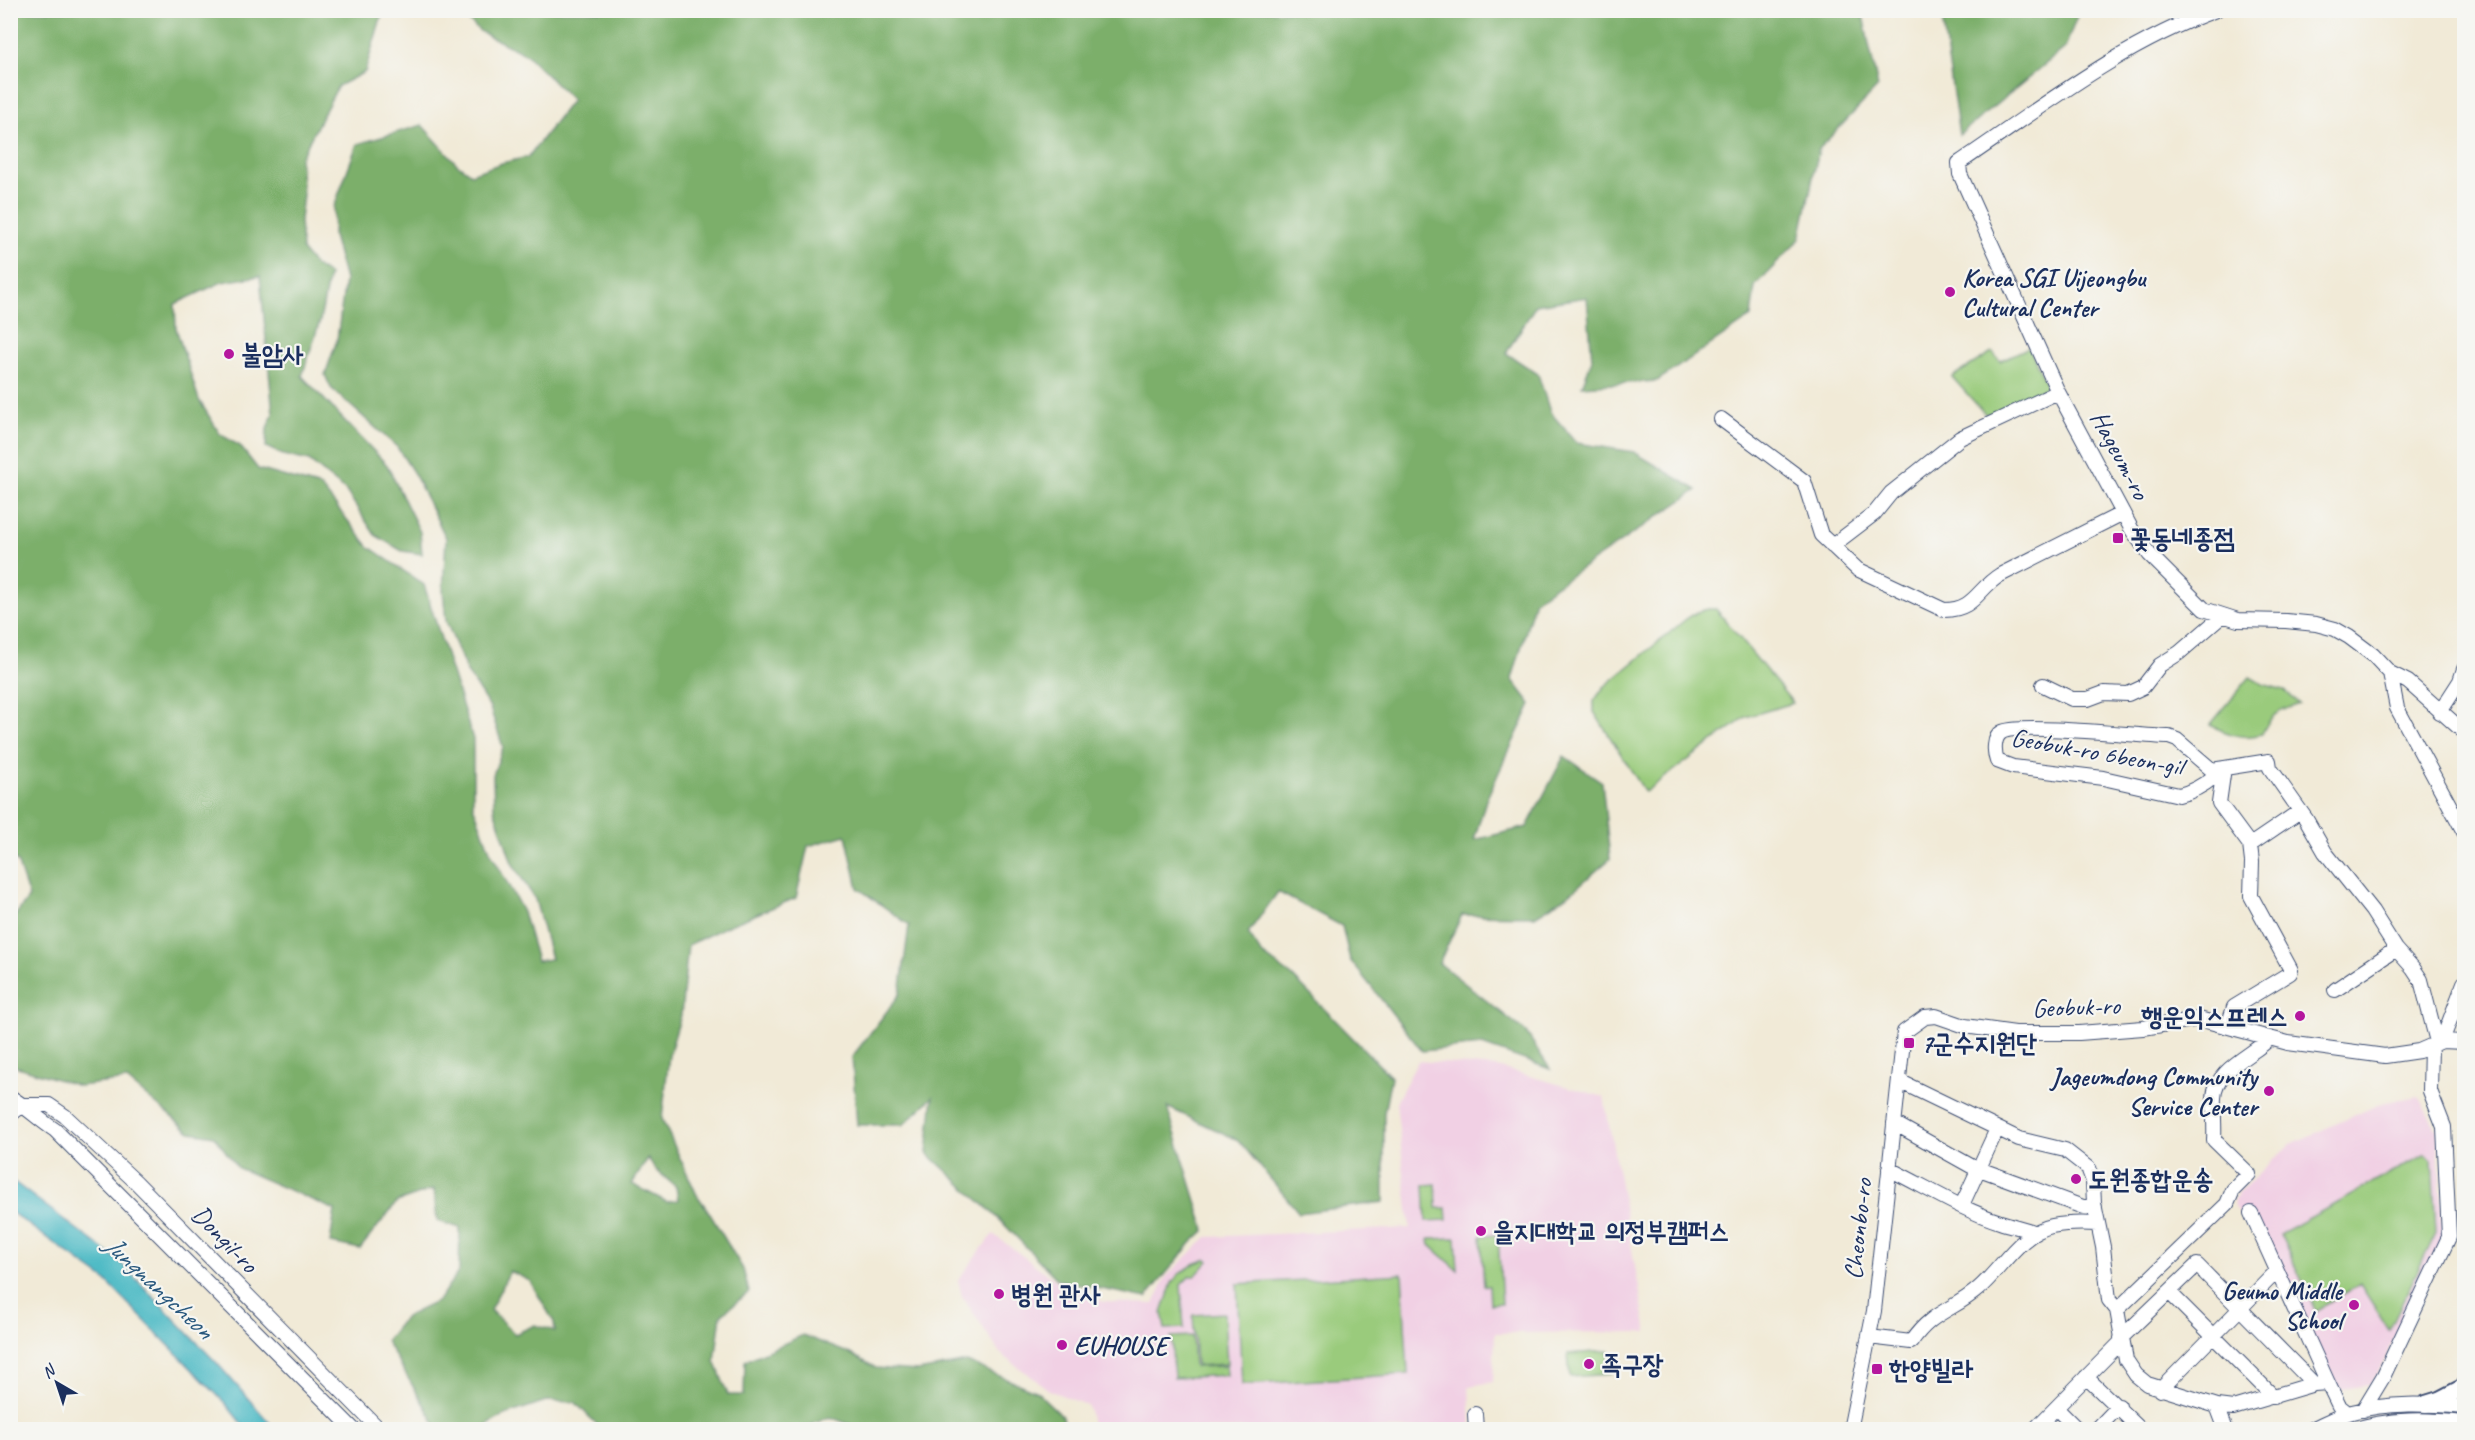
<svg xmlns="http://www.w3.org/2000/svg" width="2475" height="1440" font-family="Caveat,'Poor Story',sans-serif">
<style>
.built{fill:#f1d0e4}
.green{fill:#9acb7b;stroke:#5a7d6c;stroke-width:1.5}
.forest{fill:#7baf6b;stroke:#4b6f64;stroke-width:1.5;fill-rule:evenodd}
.water{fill:#4bb9c4;stroke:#337491;stroke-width:1.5}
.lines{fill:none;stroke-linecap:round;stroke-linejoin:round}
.minor-casing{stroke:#3b4b70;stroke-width:16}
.major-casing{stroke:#3b4b70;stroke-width:20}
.minor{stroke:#fff;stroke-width:14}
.major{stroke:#fff;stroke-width:16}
.poi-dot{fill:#b5179e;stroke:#f6f6f2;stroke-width:2}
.labels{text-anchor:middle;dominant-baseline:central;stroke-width:4.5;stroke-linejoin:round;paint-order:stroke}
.poi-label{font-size:26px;font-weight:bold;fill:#1b2f5e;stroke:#f6f6f2;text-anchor:start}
.street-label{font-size:26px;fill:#1b2f5e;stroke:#f6f6f2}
.water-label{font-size:27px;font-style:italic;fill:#29587d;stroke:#f6f6f2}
</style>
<rect width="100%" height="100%" fill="#f6f6f2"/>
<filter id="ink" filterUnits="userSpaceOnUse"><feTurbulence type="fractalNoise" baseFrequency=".0167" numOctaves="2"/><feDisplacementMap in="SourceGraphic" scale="12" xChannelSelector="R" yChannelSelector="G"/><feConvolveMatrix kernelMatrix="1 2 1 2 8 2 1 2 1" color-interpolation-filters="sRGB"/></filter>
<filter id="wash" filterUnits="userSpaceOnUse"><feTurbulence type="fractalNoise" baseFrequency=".008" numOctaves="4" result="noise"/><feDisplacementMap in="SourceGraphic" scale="24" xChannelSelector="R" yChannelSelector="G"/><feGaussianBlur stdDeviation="1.35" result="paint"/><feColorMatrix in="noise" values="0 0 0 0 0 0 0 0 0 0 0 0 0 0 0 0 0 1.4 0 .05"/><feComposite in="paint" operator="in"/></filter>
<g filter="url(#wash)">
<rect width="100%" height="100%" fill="#f1ead7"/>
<path class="built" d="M1418,1061l79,6 107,30 43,235 -152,1 -2,49 -24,4 2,43h-378l-5,-23 -39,-16 -49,-37 -38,-57 -4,-16 35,-46 69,51 42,17 50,2 12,-27 41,-40 203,-9 -14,-126z
M2418,1096l19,34 6,106 -65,137 -9,12 -26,4 -10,-7 -83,-170 -9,5 -7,-12 1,-6 3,-3 -1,-2 54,-50 91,-41z"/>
<path class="green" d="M2029,347l18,40 -54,30 -9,-4 -32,-36 40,-25 8,9z
M1708,609h8l77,94 -47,14 -101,75 -51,-80v-11l10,-14 82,-68 11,-7z
M2250,677l12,7 22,6 15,14c-21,8 -27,8 -37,30 -20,6 -34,0 -52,-9z
M2426,1154l6,6 4,73 -47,97 -29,-46 -44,27 -36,-77z
M1436,1184l1,24h9l1,12 -21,1 -2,-36z
M1498,1235l4,69h-12l-1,-18h-5l-3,-50z
M1456,1238l2,32 -28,-25 -1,-6z
M1207,1259l2,2 -14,15h-5l-9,9 3,43 -19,1 -3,-16 10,-30 6,-8 16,-11z
M1402,1274l6,100 -166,11 -5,-101z
M1224,1313l3,51 -31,2 -3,-51z
M1192,1336l2,31 32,-1 1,9 -53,3 -3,-41z
M1609,1351l1,23 -40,3 -2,-23z"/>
<path class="forest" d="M10,11h373l-18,61 -27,14 -38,73 3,36 -3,25 2,30 12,15 15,10 -9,46 -18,55 85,89 33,67 2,22 -20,-3 -27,-16 -29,-44 -37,-30 -26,-6 -17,-8 1,-19 6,-14 -13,-138 -38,6 -47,22 1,24 23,72 21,34 20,12 18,23 63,18 47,59 56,39 49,154v66l17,46 33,61 14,49 14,-2 -16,-60 -23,-36 -18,-54 -1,-34 10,-28 -13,-39 -23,-36 -21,-51 -3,-30 3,-53 -31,-63 -18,-28 -66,-59 -6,-13 12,-35 8,-60 -12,-44 1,-29 23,-63 65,-19 35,39 14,10 31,-11 26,-6 44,-57 -45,-45 -46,-23 -23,-21h1404l16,76 -59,62 -19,90 -45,47 -4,31 -94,64 -75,5 10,-26 -5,-63 -51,8 -30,48 32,21 12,38 27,31 57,9 63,38 -162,110 -23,79 19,25 -45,96 -12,40 53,-13 37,-71 38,26 8,77 -43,37 -32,20 -73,-1 -23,48 87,69 24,37 -68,-24 -60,6 -72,-91 -8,-34 -64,-34 -30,41 14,21 30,22 99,101 -7,36v89l-85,11 -61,-73 -71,-33 38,123 -14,13 -45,55 -88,-18 -59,-61 -72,-66 6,-56 -30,28h-46l-5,-68 48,-63 9,-69 -51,-37 -12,-53 -38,11 -12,52 -71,29 -37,18 -7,70 -12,40 -7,64 35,76 10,14 36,60 6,23 -28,23 -6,46 13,34h16l1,-34 58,-26 50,20 23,13 42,3 49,-9 70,30 25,24 4,13h-204l-32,-12 -29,12h-200l-26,-27 -29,-1 -44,15 -20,13 -43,1 -53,-89 19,-24 33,-16 21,-30 1,-43 -23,-7 -3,-32 -37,13 -37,47 -30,-6 5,-33 -97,-42 -24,-32 -24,-4 -63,-52 -48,6 -68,-21v-144l18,-24 -12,-36 -7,-4zM648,1158l7,11 21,18 2,13 -11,2 -35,-18zM510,1271l20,10 24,41 1,9 -20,-6 -20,9 -25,-24z
M1941,11v-1l138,1 -14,37 -106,87z"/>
<path class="water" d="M10,1179l108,81 98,102 59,67h-29l-21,-26 -121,-124 -93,-67z"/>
</g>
<g filter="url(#ink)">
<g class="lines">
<g class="minor-casing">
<path id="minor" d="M2216,10c-94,34 -174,97 -257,153l1,11 98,218 74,138 17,24 55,55 34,11 48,1 30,3 19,5 14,8 24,18 17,18 18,9 56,50
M1721,419l83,62 17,54 36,34 87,41c31,0 33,-21 56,-35l123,-62
M1832,546l42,-32 17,-21 69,-55 98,-46
M2390,673l7,35 67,124
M2043,685l29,14h16l16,-6 24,1 15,-7 17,-22 19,-12 43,-37
M2440,712l20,-31 4,-12
M2224,768l-5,35 31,42 2,17 -1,34 40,74 -1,3 -56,34 -6,19
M2212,770l-35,-30 -8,-3c-26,-1 -152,-14 -167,-5 -9,5 -8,21 -5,29l16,6 90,11 76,17c13,-3 25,-10 36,-19l-3,-6 57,-9 1,7 36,51 19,33 47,59 24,38 17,19 8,12 16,62
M2250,845l50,-34
M2335,990l61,-41
M2442,1041l22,-58
M1899,1081l120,58 46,11 23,18 5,13 1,23 9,43 6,53 8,10 9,50 10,15 11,9 70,22 16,2 81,-24 14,-1 11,23 9,7
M10,1097c17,10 29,23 45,33l299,300
M23,1105h26l16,11 71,66 244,248
M10,1115l13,-10
M1894,1123l77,43 112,41h12
M1889,1169c35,17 73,41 111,53 12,4 24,6 36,11
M1962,1205l35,-76
M2251,1213l77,170
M2169,1292l105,105
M2117,1310l110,-106 6,-14 16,-16 -35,-34c1,-14 -1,-28 0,-42 1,-29 38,-42 56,-60
M1869,1337l42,5c22,-32 42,-31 68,-54 23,-20 41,-55 73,-62 15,-3 31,-3 46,-2
M2121,1338l76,-73 117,119
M2086,1377l55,53
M2160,1390l117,-119
M2217,1406l9,24
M2056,1408l22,22
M2363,1410l20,-33 66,-140 -5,-110 -14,-36 1,-45
M1475,1414l1,16
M1850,1430l24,-119 30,-279 21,-15 11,-1 29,10 50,7h64l64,-5 56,-9 89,24 97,13 34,-5 23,-10 22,1
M2034,1430l88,-89
M2096,1430l23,-24
M2309,1430c14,-6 28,-14 43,-18 37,-10 75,-8 112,-5
M2353,1430c37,-12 74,-11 111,-7"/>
</g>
<g class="major-casing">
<path id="major" d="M2426,1404l13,-4 25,-13"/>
</g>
<use href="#minor" class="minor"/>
<use href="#major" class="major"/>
</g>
</g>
<g class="poi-dot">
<circle cx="1950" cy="292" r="6"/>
<circle cx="229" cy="354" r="6"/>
<rect x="2112" y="532" width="12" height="12" rx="3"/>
<circle cx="2300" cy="1016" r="6"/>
<rect x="1903" y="1037" width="12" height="12" rx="3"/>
<circle cx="2269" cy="1091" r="6"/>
<circle cx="2076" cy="1179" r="6"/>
<circle cx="1481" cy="1231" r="6"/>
<circle cx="999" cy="1294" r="6"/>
<circle cx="2354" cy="1305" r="6"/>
<circle cx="1062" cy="1345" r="6"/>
<circle cx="1589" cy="1364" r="6"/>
<rect x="1871" y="1363" width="12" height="12" rx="3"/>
</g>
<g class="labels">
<g class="poi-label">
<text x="1962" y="277">Korea SGI Uijeongbu<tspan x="1962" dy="30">Cultural Center</tspan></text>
<text x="241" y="354">불암사</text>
<text x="2130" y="538">꽃동네종점</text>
<text x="2288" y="1016" text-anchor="end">행운익스프레스</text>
<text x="1921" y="1043">7군수지원단</text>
<text x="2257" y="1076" text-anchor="end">Jageumdong Community<tspan x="2257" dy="30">Service Center</tspan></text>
<text x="2088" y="1179">도원종합운송</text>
<text x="1493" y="1231">을지대학교 의정부캠퍼스</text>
<text x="2342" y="1290" text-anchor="end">Geumo Middle<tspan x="2342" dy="30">School</tspan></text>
<text x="1011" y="1294">병원 관사</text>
<text x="1074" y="1345">EUHOUSE</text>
<text x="1601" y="1364">족구장</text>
<text x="1889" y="1369">한양빌라</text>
</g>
<g class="street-label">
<text transform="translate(2120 455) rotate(62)">Hageum-ro</text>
<text transform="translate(2097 752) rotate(10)">Geobuk-ro 6beon-gil</text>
<text transform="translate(2076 1007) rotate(-2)">Geobuk-ro</text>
<text transform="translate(1858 1229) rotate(-84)">Cheonbo-ro</text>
<text transform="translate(225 1239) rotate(46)">Dongil-ro</text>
</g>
<g class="water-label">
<text transform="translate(159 1287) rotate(43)">Jungnangcheon</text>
</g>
</g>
<rect width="2475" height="1440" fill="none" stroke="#f6f6f2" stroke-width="36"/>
<g transform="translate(57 1383) rotate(321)" stroke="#f6f6f2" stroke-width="4.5" paint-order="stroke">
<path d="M0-4.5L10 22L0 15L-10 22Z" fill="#1b2f5e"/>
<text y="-9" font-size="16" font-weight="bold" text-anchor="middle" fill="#1b2f5e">N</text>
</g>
</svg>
